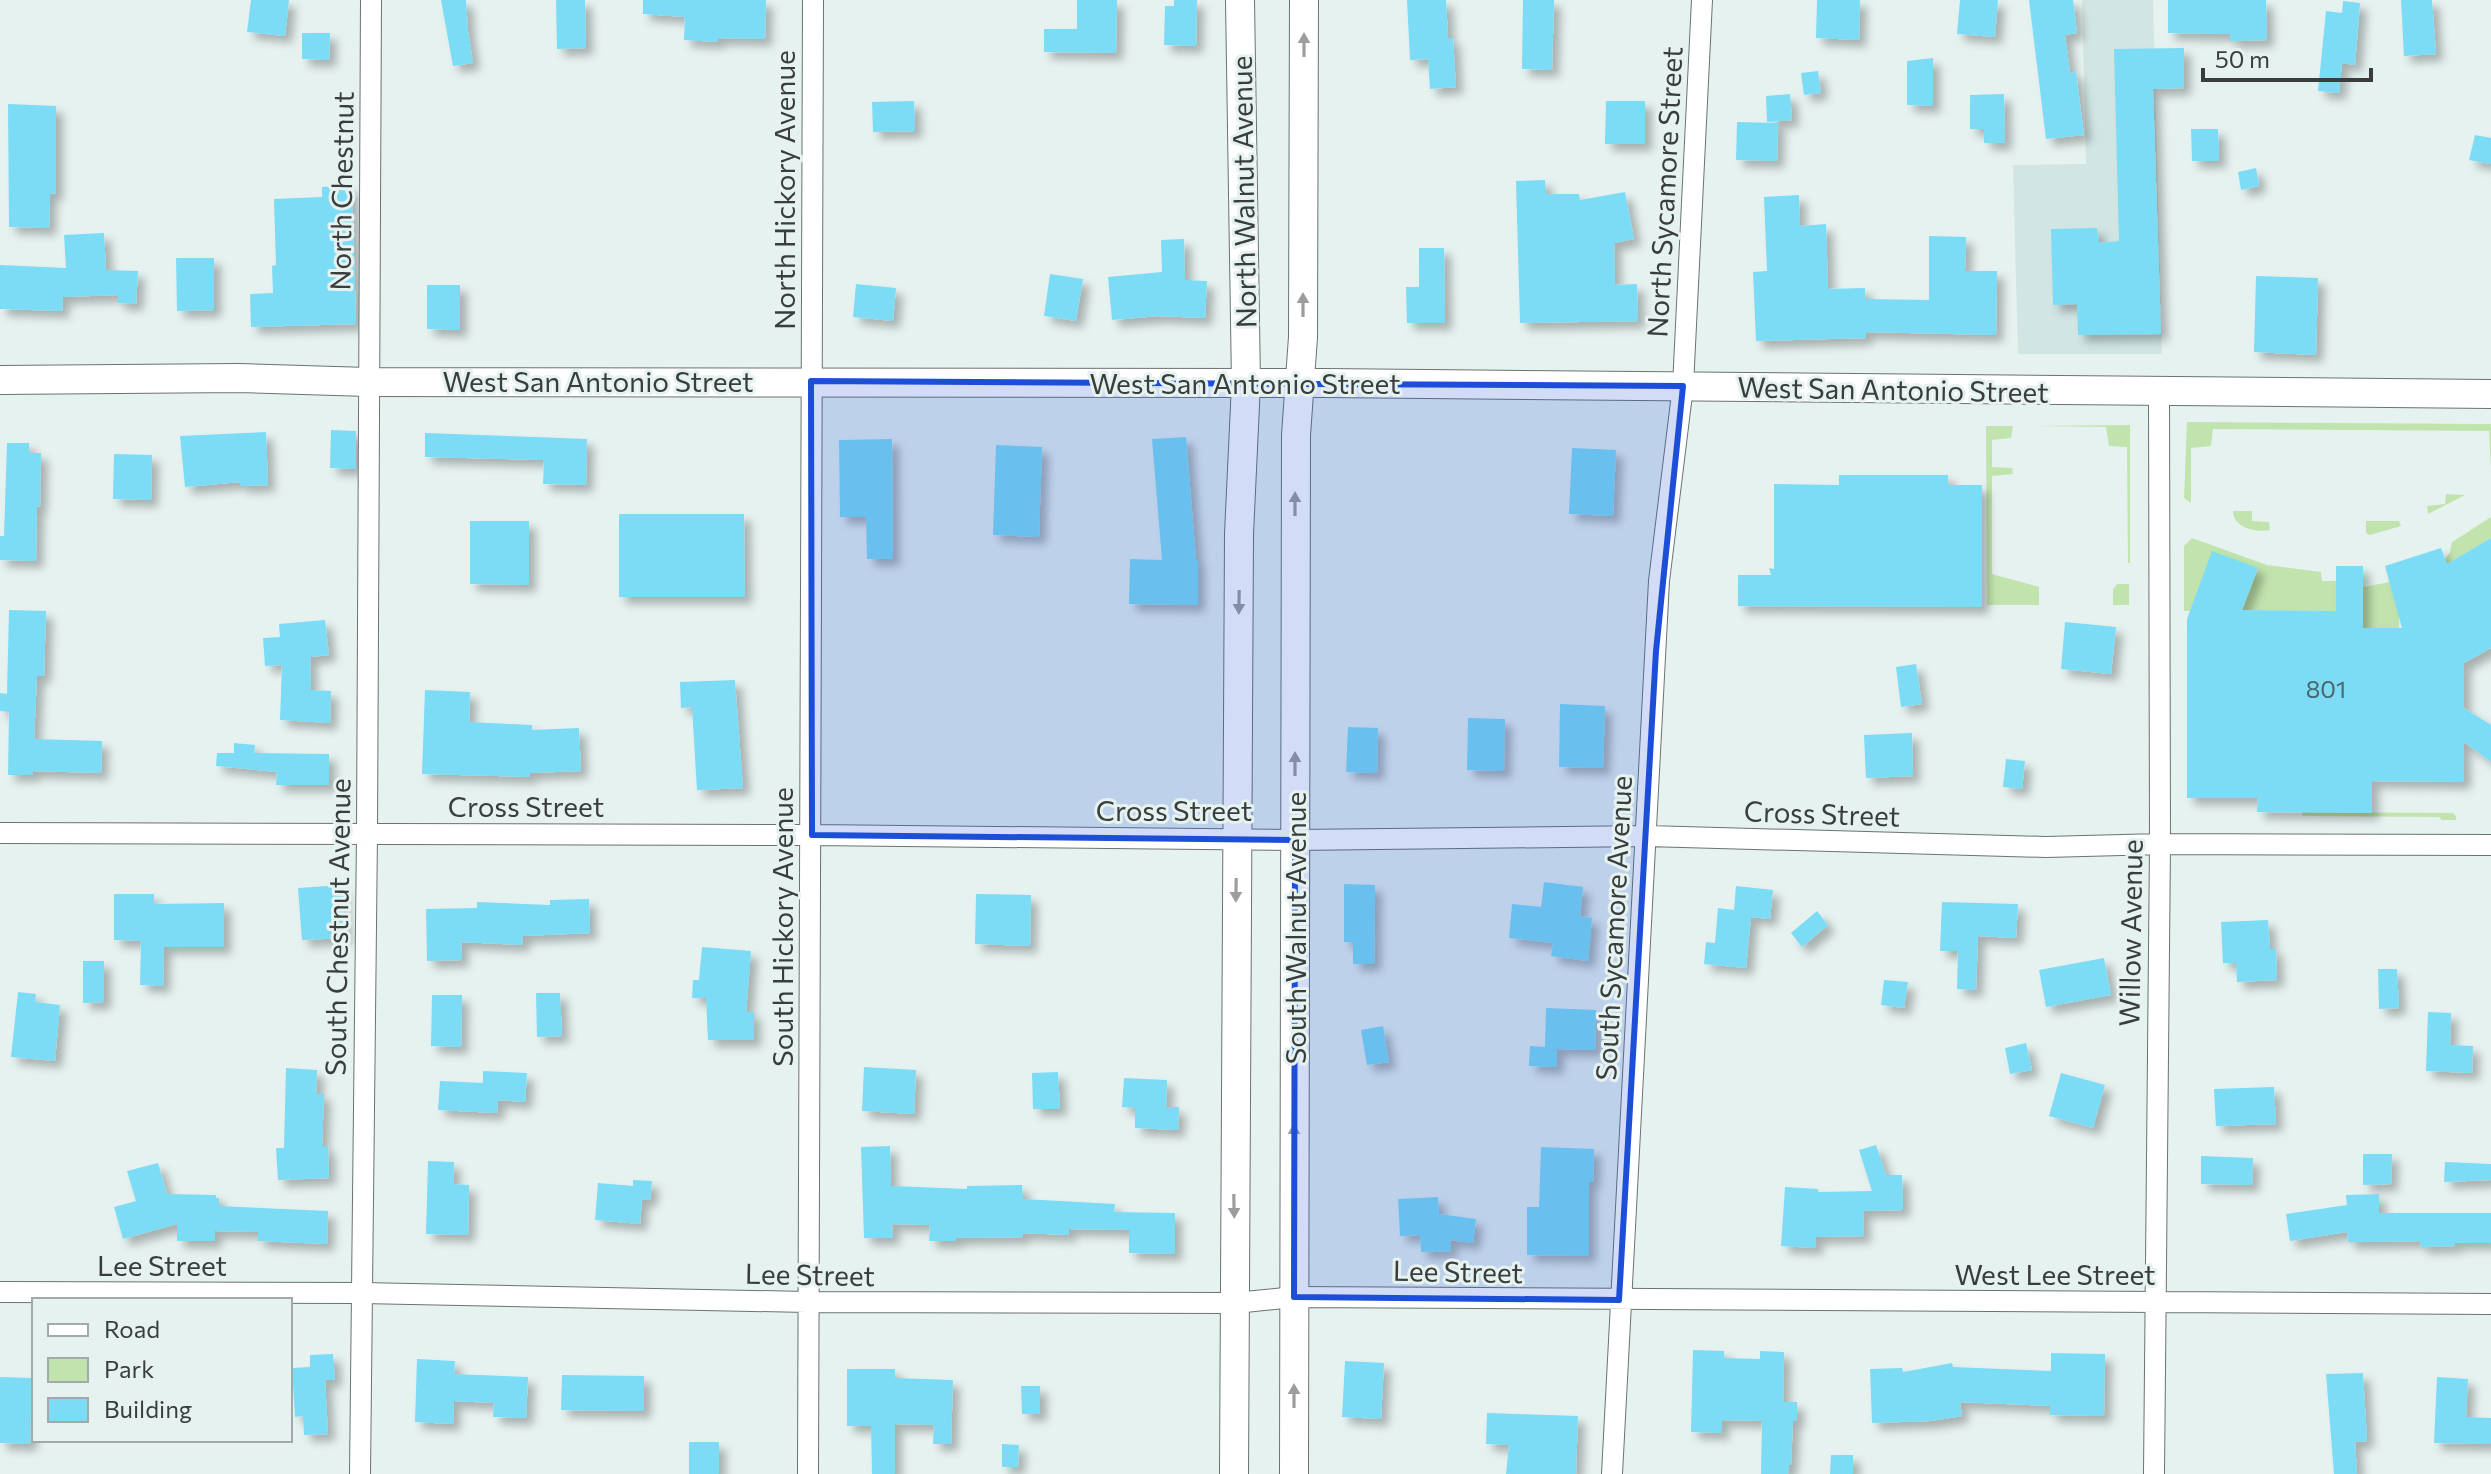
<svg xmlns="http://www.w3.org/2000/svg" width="2491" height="1474" font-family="Commissioner,sans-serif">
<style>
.built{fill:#d1e5e3}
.green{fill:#c1e4ae}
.building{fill:#7cdcf6;filter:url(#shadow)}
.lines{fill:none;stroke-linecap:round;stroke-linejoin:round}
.minor-casing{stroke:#697372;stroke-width:22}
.secondary-casing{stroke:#697372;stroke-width:30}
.minor{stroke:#fff;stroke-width:20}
.secondary{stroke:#fff;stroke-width:28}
.oneway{fill:#9c9e9e}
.marked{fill:#1d4ed8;fill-opacity:0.2;stroke:#1d4ed8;stroke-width:6;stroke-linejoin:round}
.labels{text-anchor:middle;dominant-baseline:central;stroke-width:6;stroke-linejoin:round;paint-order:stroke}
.number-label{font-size:24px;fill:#4a666b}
.street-label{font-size:28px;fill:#393e3d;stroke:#e6f2f0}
</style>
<defs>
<filter id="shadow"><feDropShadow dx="7" dy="7" stdDeviation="4" flood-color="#0004"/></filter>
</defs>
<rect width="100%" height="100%" fill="#e6f2f0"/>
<path class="built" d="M2082,0h71l9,354h-144l-5,-189 73,-1z"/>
<path class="green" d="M2187,422l304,2v44l-2,-37 -276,-2 -2,17 -20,2v55l-7,-5z
M2130,425v138h-2l-1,-116 -18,-1 -3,-19 -72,-1z
M1986,426h27l-2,12 -19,2v27l20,1 1,6 -21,2v98l47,13v18h-52z
M2446,494l19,1 -37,19 -1,-8 18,-2z
M2233,511h19v10l17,1 1,8c-13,3 -37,-2 -37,-19z
M2491,517v21l-55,33 14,-19 2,-10z
M2366,521h33l2,5 -31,9 -4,-2z
M2192,538l75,27 54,7 1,9h14v30l-94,-1 16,-42 -61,43h-13v-65z
M2390,582l9,22v24h-36v-41z
M2117,584h12v21h-16v-16z
M2302,812l151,1 3,3v4h-15l-1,-3 -138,-1z"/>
<path class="building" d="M251,0h38l-4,36 -38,-4z
M441,0h25l2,31 5,32 -20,3z
M556,0h29l1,48 -29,1z
M643,0h123l-1,39 -47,-1v4l-34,-2 1,-23 -42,-3z
M1077,0h40l-1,53 -72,-1v-23h33z
M1174,0h23l-1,46 -32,-1 1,-39h9z
M1407,0h39l2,38h5l3,49 -26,2 -2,-30 -18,1z
M1523,0h31l-2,70 -30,-1z
M1817,0h43l-1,40 -43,-2z
M1960,0h38l-3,37 -38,-3z
M2029,0h44l4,33 -12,2 5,38 6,-1 8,63 -38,4z
M2168,0h98l1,40 -37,1v-7l-62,-1z
M2401,0h31l4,54 -32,2z
M2343,1l17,2 -5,62 -13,-2 -3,30 -21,-2 8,-80 16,2z
M302,33h28l-1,27 -27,-1z
M2184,48v40l-31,1 8,245 -83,1 -1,-31 -24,1 -2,-76 46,-1 2,15 20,-2 -5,-192z
M1933,58v48l-26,-1v-44z
M1818,71l3,22 -17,2 -3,-22z
M1790,94l2,26 -25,2 -1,-26z
M2004,94l1,49h-21v-14h-14v-34z
M914,101l1,30 -42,1 -1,-30z
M1606,101h39v43h-40z
M8,104l48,2v87l-6,1 -1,34 -40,-1z
M1737,122l41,1 -1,38 -41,-1z
M2191,129h27l1,32h-27z
M2475,135l16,3v26l-22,-4z
M2256,168l3,18 -18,4 -3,-18z
M1545,180l1,14h33l1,6 45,-8 9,47 -20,4 1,42 22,-1 1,37 -118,2 -4,-142z
M352,186l4,138 -105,3 -1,-33 23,-1 -1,-27 4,-1 -2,-66 48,-2v-10z
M1799,195l1,31 26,-2 2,65 37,-1v11l64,1v-64l37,1 -1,34h32l-1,64 -130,-3v6l-110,3 -3,-69 14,-1 -3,-74z
M104,233l2,37 32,1 -2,33 -18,-1v-8l-55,2 -1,14 -62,-2v-44l66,3 -2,-33z
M1184,239l1,41 22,1 -2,37 -47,-2 -46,4 -4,-43 54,-5 -1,-32z
M1419,248h25l1,75h-38l-1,-36h13z
M176,258h38v52l-37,1z
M1050,274l33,5 -7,42 -32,-5z
M2256,276l62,2 -2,77 -62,-3z
M856,284l40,4 -3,33 -40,-4z
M427,285h33v45l-33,-1z
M331,430l25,1v38l-26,-1z
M266,432l2,53 -28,1v-4l-55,5 -5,-51z
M425,433l162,6 -1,46 -43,-1 1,-24 -119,-3z
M1186,437l10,123h2v45l-69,-1 1,-45 32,1 -10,-121z
M892,439l1,120h-26l-1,-42h-26l-1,-77z
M7,443h22v10h12l-1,54 -3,-1 -1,55 -36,-1v-24h4z
M996,445l46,2 -3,90 -46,-2z
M1572,448l44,2 -3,66 -44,-2z
M114,454l38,1 -1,45 -38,-1z
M1839,475h109v10h34v122l-244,-1v-31h33l-2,-7 5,1v-85l65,1z
M619,514h125l1,83h-126z
M470,521h59v64l-59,-1z
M2491,538v110l-27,15v45l27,17v37l-27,-20v40l-92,-1v32l-115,-1 1,-14h-71v-179l25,-68 46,17 -16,42 94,1v-45h27v62h39l-17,-62 56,-18 6,16z
M9,610l37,1 -2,65h-7l-3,63 68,2 -1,32 -68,-2v4h-25l1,-63 -9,-1v-18l7,1z
M325,620l4,35 -19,2 1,33 20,1 -1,32 -50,-3 2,-55 -17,1 -2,-28 17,-1 -1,-13z
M2065,622l51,5 -5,47 -50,-5z
M1916,664l6,40 -21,3 -5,-40z
M735,680l8,108 -46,2 -5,-83 -11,1 -1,-26z
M425,690l45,2 -1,30 63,3v5l47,-2 2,43 -51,2v4l-108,-3z
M1560,704l45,2 -2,62 -44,-1z
M1468,718l37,1 -1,52 -37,-1z
M1348,727l30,1 -1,45 -31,-1z
M1912,733l1,43 -47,2 -2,-43z
M234,743l21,2 -1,8 75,1v31h-53l1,-13 -61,-6 1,-13h17z
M2006,759l19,2 -3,28 -19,-2z
M1544,882l39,5 -3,29 12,2 -4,43 -37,-5 2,-13 -44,-5 3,-34 29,3z
M1344,884l31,1 -1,79h-21v-22h-9z
M342,885l3,53 -43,2 -4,-52z
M1736,886l37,4 -3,29 -19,-2 -5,51 -42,-4 2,-22 9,1 3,-35 16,2z
M114,894h40v10l70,-1v44h-60l-1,39 -23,-1 1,-44 -27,-1z
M976,894l55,1 -1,51 -55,-2z
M589,899l1,34 -67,3 -1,9 -61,-3 1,18 -35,1 -1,-52 51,-1v-6l73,3v-5z
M1942,902l76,2 -2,34 -38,-2 -2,54 -19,-1 1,-38h-18z
M1817,911l11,14 -26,22 -11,-14z
M2268,920l2,29h6l1,31 -40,2 -1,-19h-13l-2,-41z
M702,947l49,4 -5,61h8v28h-46l-2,-42h-14l1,-18h6z
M2104,958l7,37 -65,12 -7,-37z
M83,961h21v41l-21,1z
M2378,969h19l2,39 -20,1z
M1884,980l24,2 -4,26 -23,-3z
M18,992l18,2 -1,8 25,3 -5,56 -44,-4z
M536,993h24l2,43 -25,1z
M432,995h30l-1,52 -30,-1z
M1546,1008l50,2 -1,40 -38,-1v18l-28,-1 1,-20 15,1z
M2428,1012l23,1 -1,32 23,1 -1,27 -46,-2z
M1383,1026l6,36 -22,3 -6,-35z
M2026,1043l6,27 -22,4 -5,-26z
M864,1067l52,3 -2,44 -52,-3z
M286,1068l31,2 -1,24h8l-2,52h6l1,32 -51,2 -2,-32h8z
M483,1071l44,2 -2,29 -27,-2 -1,13 -59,-3 2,-29 43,2z
M1058,1072l2,37h-27l-1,-36z
M2061,1073l44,12 -12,43 -44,-12z
M1124,1078l43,2 -1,27h13l-1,23 -43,-2v-20l-13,-1z
M2274,1087l2,37 -60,2 -2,-37z
M1876,1145l10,30h16l1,35 -40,1 1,25 -48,1v11l-35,-2 4,-59 33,2v3l54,-1 -13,-41z
M890,1146l1,40 76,3v-3l55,-1 1,14 92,5 -1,8 61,1v41l-46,-1v-23l-60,-1v6l-46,-2v4l-67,1v3h-27l1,-16 -38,-1 1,14h-29l-3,-91z
M1541,1147l53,2 -1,33h-4v74l-62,-1v-48h12z
M2363,1154h29l-1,30 -28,1z
M2201,1156l52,2 -1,27 -51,-1z
M428,1161l26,1 -1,22 16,1 -1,50 -42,-1z
M2445,1162l46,2v16l-47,2z
M158,1163l9,31 49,1v3h3v8l109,5 -1,33 -69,-3v-9l-43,-1v10h-38v-17l-54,15 -9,-32 22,-6 -9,-30z
M633,1180l19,1 -2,19 -8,-1 -2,25 -45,-4 3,-37 35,3z
M2379,1194v19h112v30h-36v3l-34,1 -1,-6 -72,1 -1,-10 -57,9 -4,-27 61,-9 -1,-10z
M1438,1197l1,17 37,5 -3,24 -23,-3 1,11 -30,1 -1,-17 -20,1 -2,-37z
M1693,1350l31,1v7l36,1v-8l24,1 -1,50h14v19h-4l-2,44h-2l-1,9h-27l1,-53 -40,-1v13l-31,-1z
M2051,1353l54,1 -1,62 -54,-1v-9l-90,-4 2,14 -31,5 -59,2 -2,-54 32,-1 1,4 49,-9 1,4 98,4z
M333,1354l2,26h-10l3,54 -24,1 -1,-19 -8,1 -3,-49 18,-1v-12z
M417,1359l38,2 -1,13 74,3 -2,41 -33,-1 1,-14 -40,-2 -1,23 -38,-2z
M1345,1361l39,2 -3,56 -39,-2z
M847,1369h48v9l58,2 -2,64h-18l1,-19 -39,-1v50h-23l-1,-48h-24z
M2363,1373l4,68 -12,1 2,32h-23l-8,-100z
M562,1375l82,1v35l-83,-1z
M0,1377l32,1 -2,66 -30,-1z
M2437,1377l31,2 -2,38 25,1v26l-57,-1z
M1021,1386h19v28h-18z
M1487,1413l91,3 -2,58h-70l3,-29 -23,-1z
M689,1442h30v32h-30z
M1002,1444l17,1 -1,22h-16z
M1831,1455h22v19h-23z"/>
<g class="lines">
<g class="minor-casing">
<path id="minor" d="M0,833l812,2 483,5 352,-4 399,11 114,-3 331,1
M0,1292l361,1 446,9 428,1 59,-6 1197,7
M360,1474l7,-640 4,-834
M808,1474l5,-1474
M1612,1474l47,-893 24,-195 19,-386
M2154,1474l6,-630 -1,-452"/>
</g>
<g class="secondary-casing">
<path id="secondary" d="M0,380l238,-2 130,4 957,1 1166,11
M1234,1474l5,-940 7,-150 -6,-384
M1294,1474l2,-1039 7,-98 1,-337"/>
</g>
<use href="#minor" class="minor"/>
<use href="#secondary" class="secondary"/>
</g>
<defs><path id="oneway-solid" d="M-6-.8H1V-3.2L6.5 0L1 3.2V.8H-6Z" transform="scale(2)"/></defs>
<g class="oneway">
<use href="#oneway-solid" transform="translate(1304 45) rotate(-90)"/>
<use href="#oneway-solid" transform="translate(1303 305) rotate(-90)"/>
<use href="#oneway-solid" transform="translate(1295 504) rotate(-90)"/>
<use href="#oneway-solid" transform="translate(1239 602) rotate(91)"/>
<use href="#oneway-solid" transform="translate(1295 764) rotate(-90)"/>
<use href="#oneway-solid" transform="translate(1236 890) rotate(91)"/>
<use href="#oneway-solid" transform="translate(1294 1136) rotate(-90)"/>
<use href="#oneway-solid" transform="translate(1234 1206) rotate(89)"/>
<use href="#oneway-solid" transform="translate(1294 1396) rotate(-90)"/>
</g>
<path class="marked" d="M811,381l872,5 -27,265 -37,649 -325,-3 1,-457 -483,-5z"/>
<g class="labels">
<g class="number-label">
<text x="2326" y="688">801</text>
</g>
<g class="street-label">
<text transform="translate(784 190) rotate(-90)">North Hickory Avenue</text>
<text transform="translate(341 191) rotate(-89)">North Chestnut</text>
<text transform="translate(1243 192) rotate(-91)">North Walnut Avenue</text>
<text transform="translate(1664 192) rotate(-87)">North Sycamore Street</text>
<text x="598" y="381">West San Antonio Street</text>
<text x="1245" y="383">West San Antonio Street</text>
<text transform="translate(1893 389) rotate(1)">West San Antonio Street</text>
<text x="526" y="806">Cross Street</text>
<text x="1174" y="810">Cross Street</text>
<text transform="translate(1822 813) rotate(2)">Cross Street</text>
<text transform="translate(337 927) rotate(-89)">South Chestnut Avenue</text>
<text transform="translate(782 927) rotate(-90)">South Hickory Avenue</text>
<text transform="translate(1295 928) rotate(-90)">South Walnut Avenue</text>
<text transform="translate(1613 928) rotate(-87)">South Sycamore Avenue</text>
<text transform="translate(2130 933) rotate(-89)">Willow Avenue</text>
<text x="162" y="1265">Lee Street</text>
<text transform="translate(1458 1271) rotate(1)">Lee Street</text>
<text transform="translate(810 1274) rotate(1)">Lee Street</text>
<text x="2055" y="1274">West Lee Street</text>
</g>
</g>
<rect x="32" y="1298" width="260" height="144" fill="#e6f2f0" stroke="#a1aaa8" stroke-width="2"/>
<rect x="48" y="1324" width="40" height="12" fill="#ffffff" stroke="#a1aaa8" stroke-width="2"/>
<text x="104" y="1338" font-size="24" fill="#393e3d">Road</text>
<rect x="48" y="1358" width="40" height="24" fill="#c1e4ae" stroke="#a1aaa8" stroke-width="2"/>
<text x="104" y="1378" font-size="24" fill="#393e3d">Park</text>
<rect x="48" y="1398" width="40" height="24" fill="#7cdcf6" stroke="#a1aaa8" stroke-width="2"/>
<text x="104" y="1418" font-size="24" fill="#393e3d">Building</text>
<path d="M2203 68v12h168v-12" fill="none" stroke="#393e3d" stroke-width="4"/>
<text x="2215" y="68" font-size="24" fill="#393e3d" stroke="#e6f2f0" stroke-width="6" paint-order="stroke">50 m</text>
</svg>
